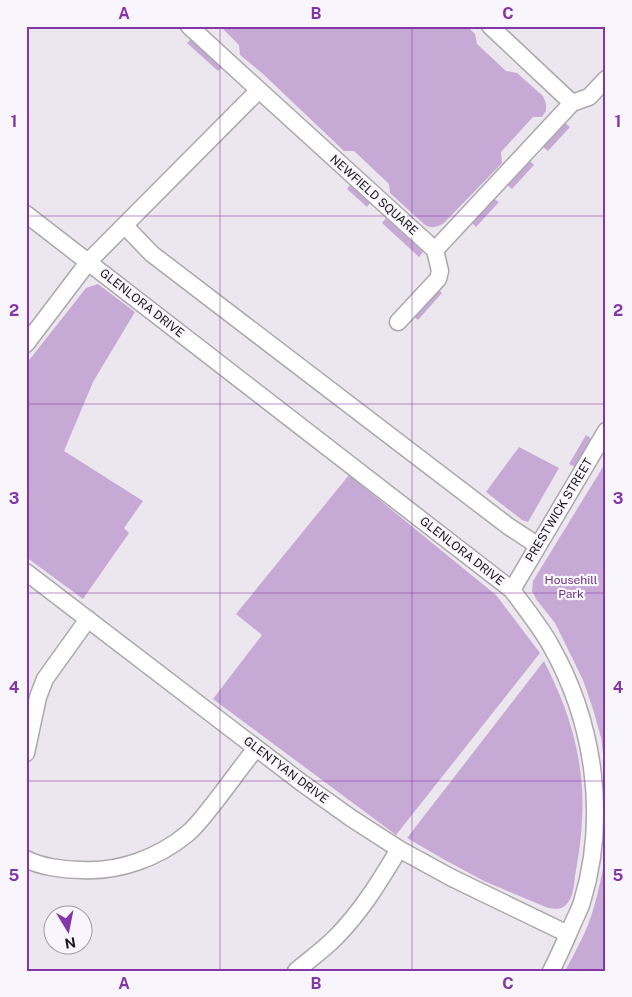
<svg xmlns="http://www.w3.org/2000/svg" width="632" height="997" font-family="'Public Sans',sans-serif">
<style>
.green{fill:#c7a9d6}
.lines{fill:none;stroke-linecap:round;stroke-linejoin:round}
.street-casing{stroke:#aba7ad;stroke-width:19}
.street{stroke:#fff;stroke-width:16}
.grid{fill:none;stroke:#8536a6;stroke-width:1;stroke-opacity:0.55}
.labels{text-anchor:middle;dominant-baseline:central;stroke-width:4.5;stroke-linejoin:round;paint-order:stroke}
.street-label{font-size:12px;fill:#181719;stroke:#f9f5fc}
.park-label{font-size:12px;fill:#693480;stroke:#f9f5fc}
.neatline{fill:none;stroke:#8536a6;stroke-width:2}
.grid-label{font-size:16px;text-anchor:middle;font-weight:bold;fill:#8536a6}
</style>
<rect width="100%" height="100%" fill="#ece7ee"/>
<path class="green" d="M220,26h247l8,8 2,10 29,27 11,2 26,23 3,8v7l-4,6h-9l-32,35 1,11 -58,60c-7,4 -11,6 -19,2l-35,-32 -1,-9 -35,-33h-10l-82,-78 -22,-18 -1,-10z
M192,38l31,28 -5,5 -31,-28z
M565,123l5,4 -22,24 -6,-5z
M530,161l4,4 -22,24 -5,-4z
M350,185l20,18 -3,4 -20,-18z
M494,199l5,3 -23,25 -4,-4z
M386,218l37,34 -4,5 -37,-34z
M98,284l37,28 -42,70 -29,69 79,50 -19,27 5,5 -46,66 -57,-42v-193l60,-76z
M438,289l4,4 -24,27 -5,-4z
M586,435l6,4 -17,28 -6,-3z
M519,447l40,21 -31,54 -6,-2 -36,-28z
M606,462v313l-5,-37 -8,-29 -10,-29 -28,-57 -19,-24 -4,-8 1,-10z
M349,475l147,120 44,58 -144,182 -183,-136 49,-64 -26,-21z
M544,661c14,28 27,58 33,90 9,44 6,81 -2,125 -1,10 -2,22 -9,29 -5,5 -11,4 -18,3l-64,-27 -39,-21 -38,-22z
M606,852v119h-41c7,-13 14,-26 20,-39 11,-25 16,-53 21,-80z"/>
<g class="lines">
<g class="street-casing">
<path id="street" d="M189,26l70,64
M572,103l17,-6 17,-18
M26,214l486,376c13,18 28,36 39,56 43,76 57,171 31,256 -2,7 -6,14 -9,21 -7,16 -14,33 -22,48
M125,226l27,28 356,272 29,19
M398,322l40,-43 2,-8 -5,-21
M26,344l63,-83 170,-171 176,160 137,-147 -82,-77
M26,572l276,211 49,35 48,31 53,29 116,56
M512,590l94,-159
M26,753l12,-56 7,-18 43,-60
M26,859c15,8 39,11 56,11 37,2 76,-12 105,-36 11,-9 19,-21 28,-32 14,-18 27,-36 41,-54
M296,971c13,-11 27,-21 39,-33 26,-26 45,-57 64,-89"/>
</g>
<use href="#street" class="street"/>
</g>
<path class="grid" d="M220,26v945M412,26v945M26,216h580M26,404h580M26,593h580M26,781h580"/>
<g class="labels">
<g class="street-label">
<text transform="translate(374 195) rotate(42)">NEWFIELD SQUARE</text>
<text transform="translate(142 303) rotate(38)">GLENLORA DRIVE</text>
<text transform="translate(559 510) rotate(-59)">PRESTWICK STREET</text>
<text transform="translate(462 551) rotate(38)">GLENLORA DRIVE</text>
<text transform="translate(286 770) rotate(37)">GLENTYAN DRIVE</text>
</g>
<g class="park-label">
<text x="571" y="580">Househill<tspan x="571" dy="14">Park</tspan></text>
</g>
</g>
<rect width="632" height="997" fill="none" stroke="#f9f5fc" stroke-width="55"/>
<g transform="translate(68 930) rotate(170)"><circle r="24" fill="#f9f5fc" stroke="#9f9ca1"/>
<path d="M0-4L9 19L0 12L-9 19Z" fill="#8536a6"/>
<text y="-8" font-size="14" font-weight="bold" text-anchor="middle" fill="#181719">N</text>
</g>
<rect x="28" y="28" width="576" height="942" class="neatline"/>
<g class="grid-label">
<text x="124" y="19">A</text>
<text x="316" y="19">B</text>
<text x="508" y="19">C</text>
<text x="14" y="127">1</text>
<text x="618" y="127">1</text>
<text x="14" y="316">2</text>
<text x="618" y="316">2</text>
<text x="14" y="504">3</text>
<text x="618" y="504">3</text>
<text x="14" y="693">4</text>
<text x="618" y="693">4</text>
<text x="14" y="881">5</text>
<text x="618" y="881">5</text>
<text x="124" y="989">A</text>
<text x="316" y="989">B</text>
<text x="508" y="989">C</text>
</g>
</svg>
